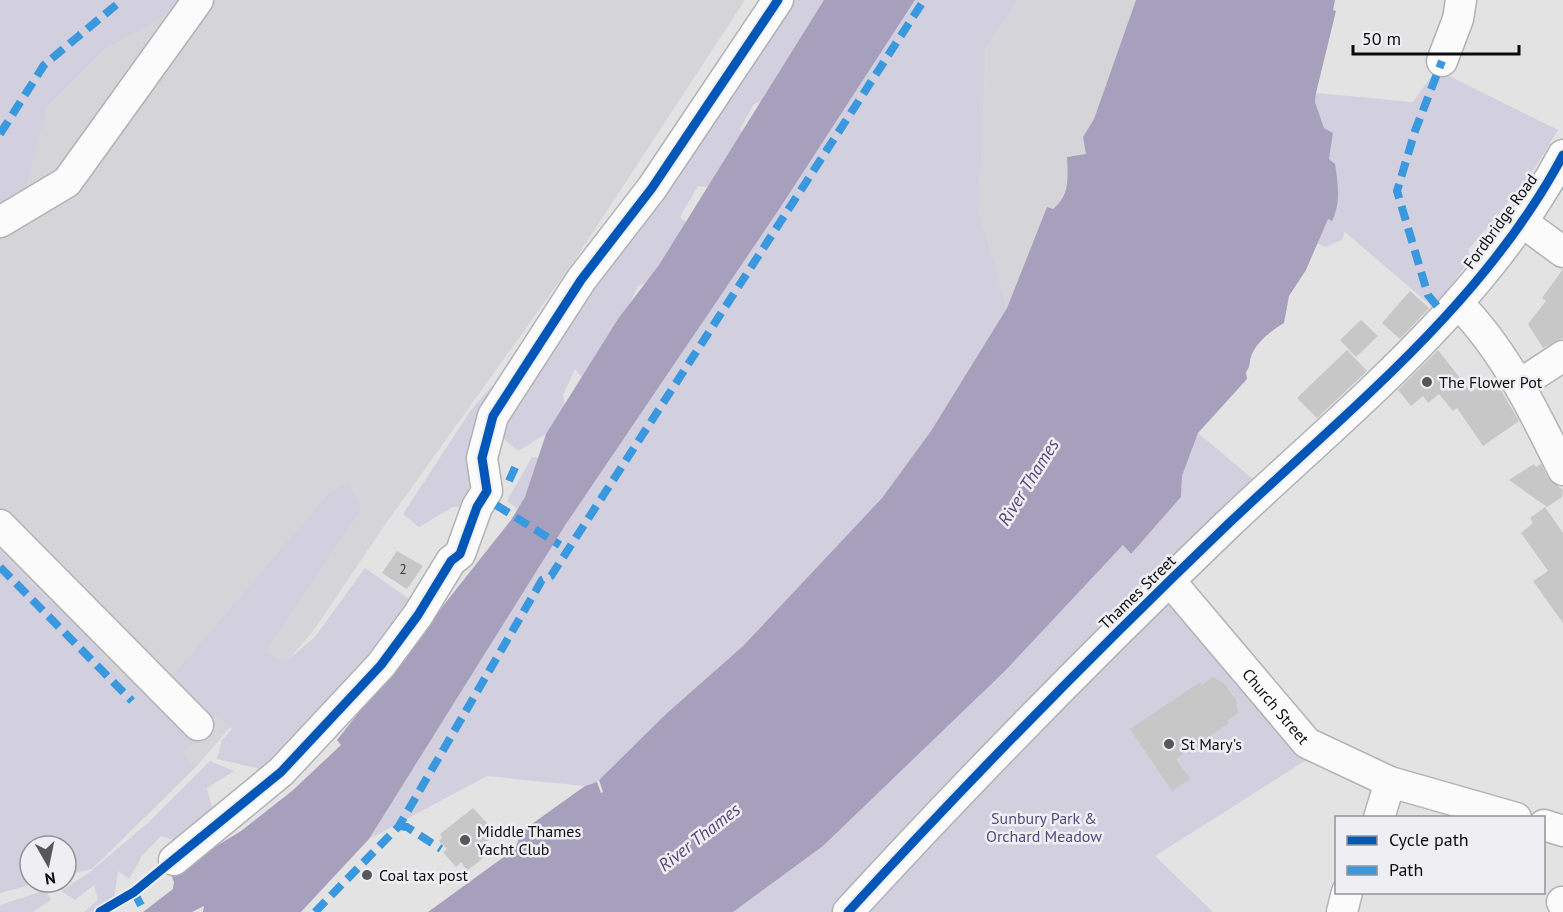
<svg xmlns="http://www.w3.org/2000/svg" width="1563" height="912" font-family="'PT Sans',sans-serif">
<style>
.built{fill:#d5d4d9}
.green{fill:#d2cfdf}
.water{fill:#a6a0bc}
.building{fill:#c7c7c8}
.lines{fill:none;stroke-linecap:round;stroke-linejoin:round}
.minor-casing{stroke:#b2b2b2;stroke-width:33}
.minor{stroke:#fbfbfb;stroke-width:30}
.quiet{stroke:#3a99de;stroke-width:8;stroke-dasharray:15 8;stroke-linecap:butt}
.cycleway-casing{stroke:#efeff3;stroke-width:13}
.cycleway{stroke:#0057b8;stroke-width:9}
.poi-dot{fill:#575758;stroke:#efeff3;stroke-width:2}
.labels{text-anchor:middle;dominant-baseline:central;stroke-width:5;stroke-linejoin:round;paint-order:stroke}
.number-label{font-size:14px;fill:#3b3b3c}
.street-label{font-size:16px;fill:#0c0c0d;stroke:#efeff3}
.poi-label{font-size:16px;fill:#0c0c0d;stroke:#efeff3;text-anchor:start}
.park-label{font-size:16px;fill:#56487f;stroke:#efeff3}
.water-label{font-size:18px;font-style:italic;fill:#55477e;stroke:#efeff3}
</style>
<rect width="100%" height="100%" fill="#e3e3e4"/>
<path class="built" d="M182,0h563l-171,261 -192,268 -68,101 -119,138 -30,-44 -165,-174v-343l25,-15 23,-86 55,-55 70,-39z
M1018,0h118l-42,119 -11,18 3,17 -19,3 2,24 -9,22 -7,6 -6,-2 -40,101 -28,-97 7,-162z"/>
<path class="green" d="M0,0h182l-9,12 -70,39 -55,55 -23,86 -25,15z
M787,0h42l-42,93 -33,11 -14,25 14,17 -25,44 -31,-4 -18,31 17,13 -29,43 -30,13 -21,45 -31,51 -11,-13 -12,26 4,26 -49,30 -16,-14 1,-27c26,-25 50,-42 52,-81z
M915,0h103l-32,49 -7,162 28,97 -76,123 -49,67 -139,148 -77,68 -69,68 -12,4 -98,-10 -118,63 197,-315 214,-316z
M1433,74l14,1 111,55 -28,46 -62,74 2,9 -35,50 -90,-77 -3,8 -16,7 -29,-11 32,-77 4,-26 -9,-5 -9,-26 1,-9 97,9z
M493,385l6,37 -29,85h-17l-34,20 -16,-13 68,-104z
M1198,433l57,48 -423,431h-99l90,-66 182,-175 118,-126 7,9 51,-57 1,-21z
M532,457l15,2 -20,56 -20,-14z
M350,483l11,27 -96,141 20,11 29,-24 51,-70 47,33 16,22 -159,148 -52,-12 5,-19 10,-11 -14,-15 -27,32 -8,4 12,18 -103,101 -26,6v-29h-36v36h11l-41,11v-343l49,52 10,-3 41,44 -2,10 24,26 3,-5 16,-11 30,28 3,-17 157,-183z
M1170,581l152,169 -167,106 58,56h-365z
M210,761l24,10 -27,17 8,32 -33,23 -21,-7 -19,20 -13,23 -11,-8 -6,41h-28l14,-12 -4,-15 -19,15 -14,-9 29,-19 59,-50z
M46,890l5,10 -18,12h-33v-7z"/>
<path class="water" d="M824,0h91l-135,208 -214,316 -197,315 -68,73h-98l1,-6 -12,6h-49l30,-23 1,-7 -3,-8 70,-43 51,-40 49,-46 -4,-5 174,-220 14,-23 21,-63 72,-115 41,-54z
M1136,0h199l-2,10 3,1 -20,82 -1,9 9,26 9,5 -4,26 6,5c3,19 6,39 -3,57l-4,-2 -22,51 -17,26 -5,27c-12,7 -26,18 -32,31 -3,7 -1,12 -6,18l1,7 -49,54 -16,43 -1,21 -50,57 -8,-9 -118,126 -182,175 -90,66h-305l87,-63 7,-18 63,-45 12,-4 4,11 2,-1 -4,-12 67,-66 77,-68 139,-148 49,-67 76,-123 40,-101 6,2c17,-13 15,-33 14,-52l19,-3 -3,-17 11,-18z"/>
<path class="building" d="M1563,269v69l-20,10 -15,-24 18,-23 -4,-3z
M1410,291l19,17 -29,31 -18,-16z
M1361,320l17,16 -22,21 -16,-17z
M1347,350l20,21 -50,47 -20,-20z
M1438,350l33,42 22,-15 26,44 -36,25 -26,-38 -4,3 -14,-17 -11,9 -5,-7 -12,10 -13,-16z
M1534,464l2,3 5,-3 7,14 15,12 -1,7 -15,10 -38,-27z
M1545,507l18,26v90l-30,-42 15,-10 -27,-38 12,-10 -3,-5z
M397,551l26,15 -16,23 -25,-16z
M1212,677l12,6 12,17 2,13 -11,8 2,2 -53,36 14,20 -18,12 -42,-62 70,-47 2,3z
M473,808l23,25 -15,14 7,7 -21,17 -6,-9 -5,5 -13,-15 4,-3 -8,-8 3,-3 -2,-4z"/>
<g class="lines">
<g class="minor-casing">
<g id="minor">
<path d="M1442,61l16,-42 3,-19"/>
<path d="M1521,221l42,31"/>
<path d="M0,222l67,-40 131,-182"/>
<path d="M1458,303c47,48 76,108 105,167"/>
<path d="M1531,377l32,-21"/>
<path d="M0,525l198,200"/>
<path id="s1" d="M1170,581l137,162 83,39 126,36"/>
<path d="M1379,818l11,-36"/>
<path d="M1544,825l19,6"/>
<path d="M174,860l107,-88 100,-107 37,-50 33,-54 9,-7 17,-47 10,-16 -5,-33 11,-42 88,-136 71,-92 126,-188"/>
<path d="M1562,902l1,1"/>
<path d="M848,912c122,-133 248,-261 378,-386 120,-114 258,-222 337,-371"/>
<path d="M1342,912l5,-20"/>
</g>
</g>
<use href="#minor" class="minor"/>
<path class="quiet" d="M0,134l44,-69 78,-65
M1437,306l-9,-11 -31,-104 18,-60 27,-70
M509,481l8,-18
M496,505l64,40
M0,567l132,134
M399,826l8,1 34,22
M134,892l10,19
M315,912l84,-86 143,-246 9,-4 373,-576"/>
<g class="cycleway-casing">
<path id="cycleway" d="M100,912l34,-20 147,-120 100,-107 37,-50 33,-54 9,-7 17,-47 10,-16 -5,-33 11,-42 88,-136 71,-92 126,-188
M848,912c122,-133 248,-261 378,-386 120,-114 258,-222 337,-371"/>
</g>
<use href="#cycleway" class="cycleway"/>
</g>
<g class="poi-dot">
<circle cx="1427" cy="382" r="6"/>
<circle cx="1169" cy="744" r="6"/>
<circle cx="465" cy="840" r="6"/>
<circle cx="367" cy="875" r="6"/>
</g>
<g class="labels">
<g class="number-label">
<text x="403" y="569">2</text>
</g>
<g class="street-label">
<text transform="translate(1500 221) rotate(-54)">Fordbridge Road</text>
<text transform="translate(1137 592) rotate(-44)">Thames Street</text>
<text stroke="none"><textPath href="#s1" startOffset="164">Church Street</textPath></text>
</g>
<g class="poi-label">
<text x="1439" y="382">The Flower Pot</text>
<text x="1181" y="744">St Mary's</text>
<text x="477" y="831">Middle Thames<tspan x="477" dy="18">Yacht Club</tspan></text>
<text x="379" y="875">Coal tax post</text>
</g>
<g class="park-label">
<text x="1044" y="818">Sunbury Park &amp;<tspan x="1044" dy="18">Orchard Meadow</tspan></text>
</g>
<g class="water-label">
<text transform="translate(1028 482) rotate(-58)">River Thames</text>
<text transform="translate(699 837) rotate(-38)">River Thames</text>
</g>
</g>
<rect x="1335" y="816" width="210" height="78" fill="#efeff3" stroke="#949497" stroke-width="1.5"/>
<rect x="1347" y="836" width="30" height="9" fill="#0057b8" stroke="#949497" stroke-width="1.5"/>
<text x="1389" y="846" font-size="18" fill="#0c0c0d">Cycle path</text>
<rect x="1347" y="866" width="30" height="9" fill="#3a99de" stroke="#949497" stroke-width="1.5"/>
<text x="1389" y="876" font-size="18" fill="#0c0c0d">Path</text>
<g transform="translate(48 864) rotate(171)"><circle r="28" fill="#efeff3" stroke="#949497" stroke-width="1.5"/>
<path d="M0-4.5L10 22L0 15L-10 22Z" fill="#575758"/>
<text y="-9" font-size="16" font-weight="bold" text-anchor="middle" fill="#0c0c0d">N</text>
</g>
<path d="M1353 45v9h166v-9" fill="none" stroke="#0c0c0d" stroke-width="3"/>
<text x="1362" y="45" font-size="18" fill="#0c0c0d" stroke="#efeff3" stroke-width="4.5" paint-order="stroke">50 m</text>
</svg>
